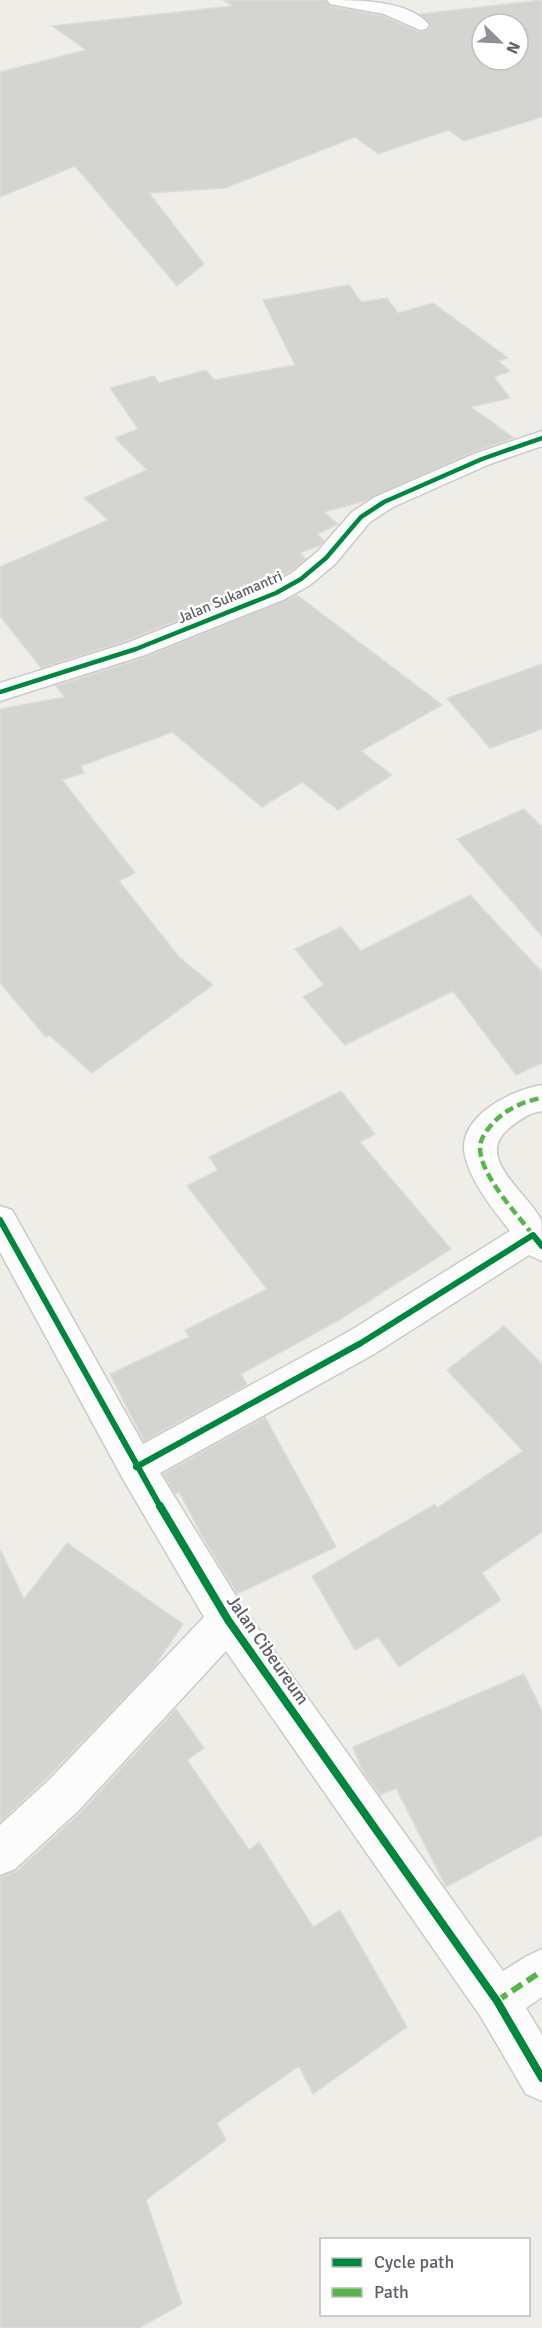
<svg xmlns="http://www.w3.org/2000/svg" width="542" height="2328" font-family="Signika,sans-serif">
<style>
.building{fill:#d4d4d1;stroke:#dddcd8;stroke-width:1.5;fill-rule:evenodd}
.lines{fill:none;stroke-linecap:round;stroke-linejoin:round}
.street-casing{stroke:#cacac9;stroke-width:3}
.street{fill:#fcfcfc;fill-rule:evenodd}
.quiet-far1{stroke:#58b549;stroke-width:4.5;stroke-dasharray:9 4.5;stroke-linecap:butt}
.quiet{stroke:#58b549;stroke-width:6;stroke-dasharray:12 6;stroke-linecap:butt}
.cycleway-far2-casing{stroke:#fff;stroke-width:8}
.cycleway-far1-casing{stroke:#fff;stroke-width:10}
.cycleway-casing{stroke:#fff;stroke-width:11}
.cycleway-far2{stroke:#00873e;stroke-width:4.5}
.cycleway-far1{stroke:#00873e;stroke-width:6}
.cycleway{stroke:#00873e;stroke-width:8}
.labels{text-anchor:middle;dominant-baseline:central;stroke-width:5;stroke-linejoin:round;paint-order:stroke}
.far-street-label{font-size:15px;fill:#5d6067;stroke:#fff}
.street-label{font-size:18px;fill:#5d6067;stroke:#fff}
</style>
<rect width="100%" height="100%" fill="#eeede8"/>
<path class="building" d="M223,0h102l5,6 53,10 37,16 8,-2 3,-5 -11,-11 122,-14v117l-78,24 -15,-11 -71,24 -23,-17 -130,51 -76,5 55,71 -27,22 -102,-120 -75,31v-125l86,-22 -34,-24 180,-20zM482,24h36v36h-36z
M349,285l12,17 26,-4 11,15 35,-10 75,55 -10,3 12,10 -16,6 16,21 -39,9 43,31 -41,14 -108,49 -41,11 14,12 -21,10 7,7 -4,4 -20,8 6,6 -15,12 -25,14 -140,56 -85,27 -41,-52v-49l108,-47 -24,-22 63,-28 -32,-32 23,-9 -28,-41 44,-12 5,7 47,-13 8,10 81,-15 -32,-65z
M297,595l145,110 -81,46 31,24 -54,35 -36,-28 -40,25 -90,-75 -91,34 3,7 -22,7 73,93 -16,8 60,76 34,28 -121,88 -43,-38 -3,2 -46,-54v-274l65,-12 -9,-11 90,-29z
M542,664v65l-52,19 -43,-50z
M524,809l18,18v109l-85,-97z
M470,895l72,77v91l-26,12 -63,-84 -108,54 -42,-48 21,-12 -29,-36 46,-22 20,24z
M341,1091l34,43 -15,8 91,107 -112,71 -98,54 6,11 -103,56 -34,-67 79,-37 -4,-7 82,-41 -80,-103 31,-16 -9,-13z
M504,1326l38,38v168l-60,41 19,27 -102,67 -21,-30 -23,13 -43,-74 123,-72 2,4 86,-57 -76,-81z
M265,1417l71,130 -99,47 -36,-60 -22,-42 -4,2 -12,-20z
M67,1543l116,81 -29,43 -107,111 -47,44v-273l24,50z
M524,1674l18,37v124l-96,52 -50,-99 -16,7 -18,-25 -9,-23z
M176,1709l28,39 -17,12 62,90 10,-8 54,85 27,-17 67,117 -94,67 -14,-28 -82,57 9,17 -80,60 36,104 -43,24h-139v-451l17,-6 64,-59z"/>
<g class="lines">
<g class="street-casing">
<path id="street" d="M327,0c29,0 83,0 102,25l-3,4 -6,1 -36,-16 -54,-10z
M542,431v15l-52,18 -97,43 -23,15 -35,42 -25,21 -25,14 -140,56 -145,46v-18l127,-40 140,-56 25,-14 25,-21 35,-40 23,-15 99,-43z
M542,1085v26c-14,2 -25,10 -36,20 -30,29 23,63 35,89 1,9 1,30 1,41l-13,-6 -155,99 -214,119 82,133 261,365 24,-15 15,-7v48l-16,11 16,27v66l-16,-7 -45,-77 -255,-366 -147,159 -64,59 -15,6v-50l49,-45 155,-163 -81,-138 -123,-227v-46l12,4 131,234 205,-112 162,-101c-17,-22 -38,-47 -45,-75 -9,-39 46,-66 77,-71z"/>
</g>
<use href="#street" class="street"/>
<path class="quiet-far1" d="M533,1235c-16,-21 -53,-60 -53,-87 0,-11 9,-21 16,-28 13,-12 28,-19 46,-22"/>
<path class="quiet" d="M497,2001l45,-30"/>
<g class="cycleway-far2-casing">
<path id="cycleway-far2" d="M0,692l136,-43 140,-56 25,-14 25,-21 35,-41 23,-15 98,-43 60,-21"/>
</g>
<g class="cycleway-far1-casing">
<path id="cycleway-far1" d="M0,1220l161,288
M136,1467l225,-124 172,-108 9,11"/>
</g>
<g class="cycleway-casing">
<path id="cycleway" d="M160,1506l68,114 269,381 45,77"/>
</g>
<use href="#cycleway-far2" class="cycleway-far2"/>
<use href="#cycleway-far1" class="cycleway-far1"/>
<use href="#cycleway" class="cycleway"/>
</g>
<g class="labels">
<g class="far-street-label">
<text transform="translate(230 597) rotate(-23)">Jalan Sukamantri</text>
</g>
<g class="street-label">
<text transform="translate(268 1650) rotate(55)">Jalan Cibeureum</text>
</g>
</g>
<rect x="320" y="2238" width="210" height="78" fill="#ffffff" stroke="#bebfc2" stroke-width="1.5"/>
<rect x="332" y="2258" width="30" height="9" fill="#00873e" stroke="#bebfc2" stroke-width="1.5"/>
<text x="374" y="2268" font-size="18" fill="#5d6067">Cycle path</text>
<rect x="332" y="2288" width="30" height="9" fill="#58b549" stroke="#bebfc2" stroke-width="1.5"/>
<text x="374" y="2298" font-size="18" fill="#5d6067">Path</text>
<g transform="translate(500 42) rotate(114)"><circle r="28" fill="#ffffff" stroke="#bebfc2" stroke-width="1.5"/>
<path d="M0-4.5L10 22L0 15L-10 22Z" fill="#909194"/>
<text y="-9" font-size="16" font-weight="bold" text-anchor="middle" fill="#5d6067">N</text>
</g>
</svg>
